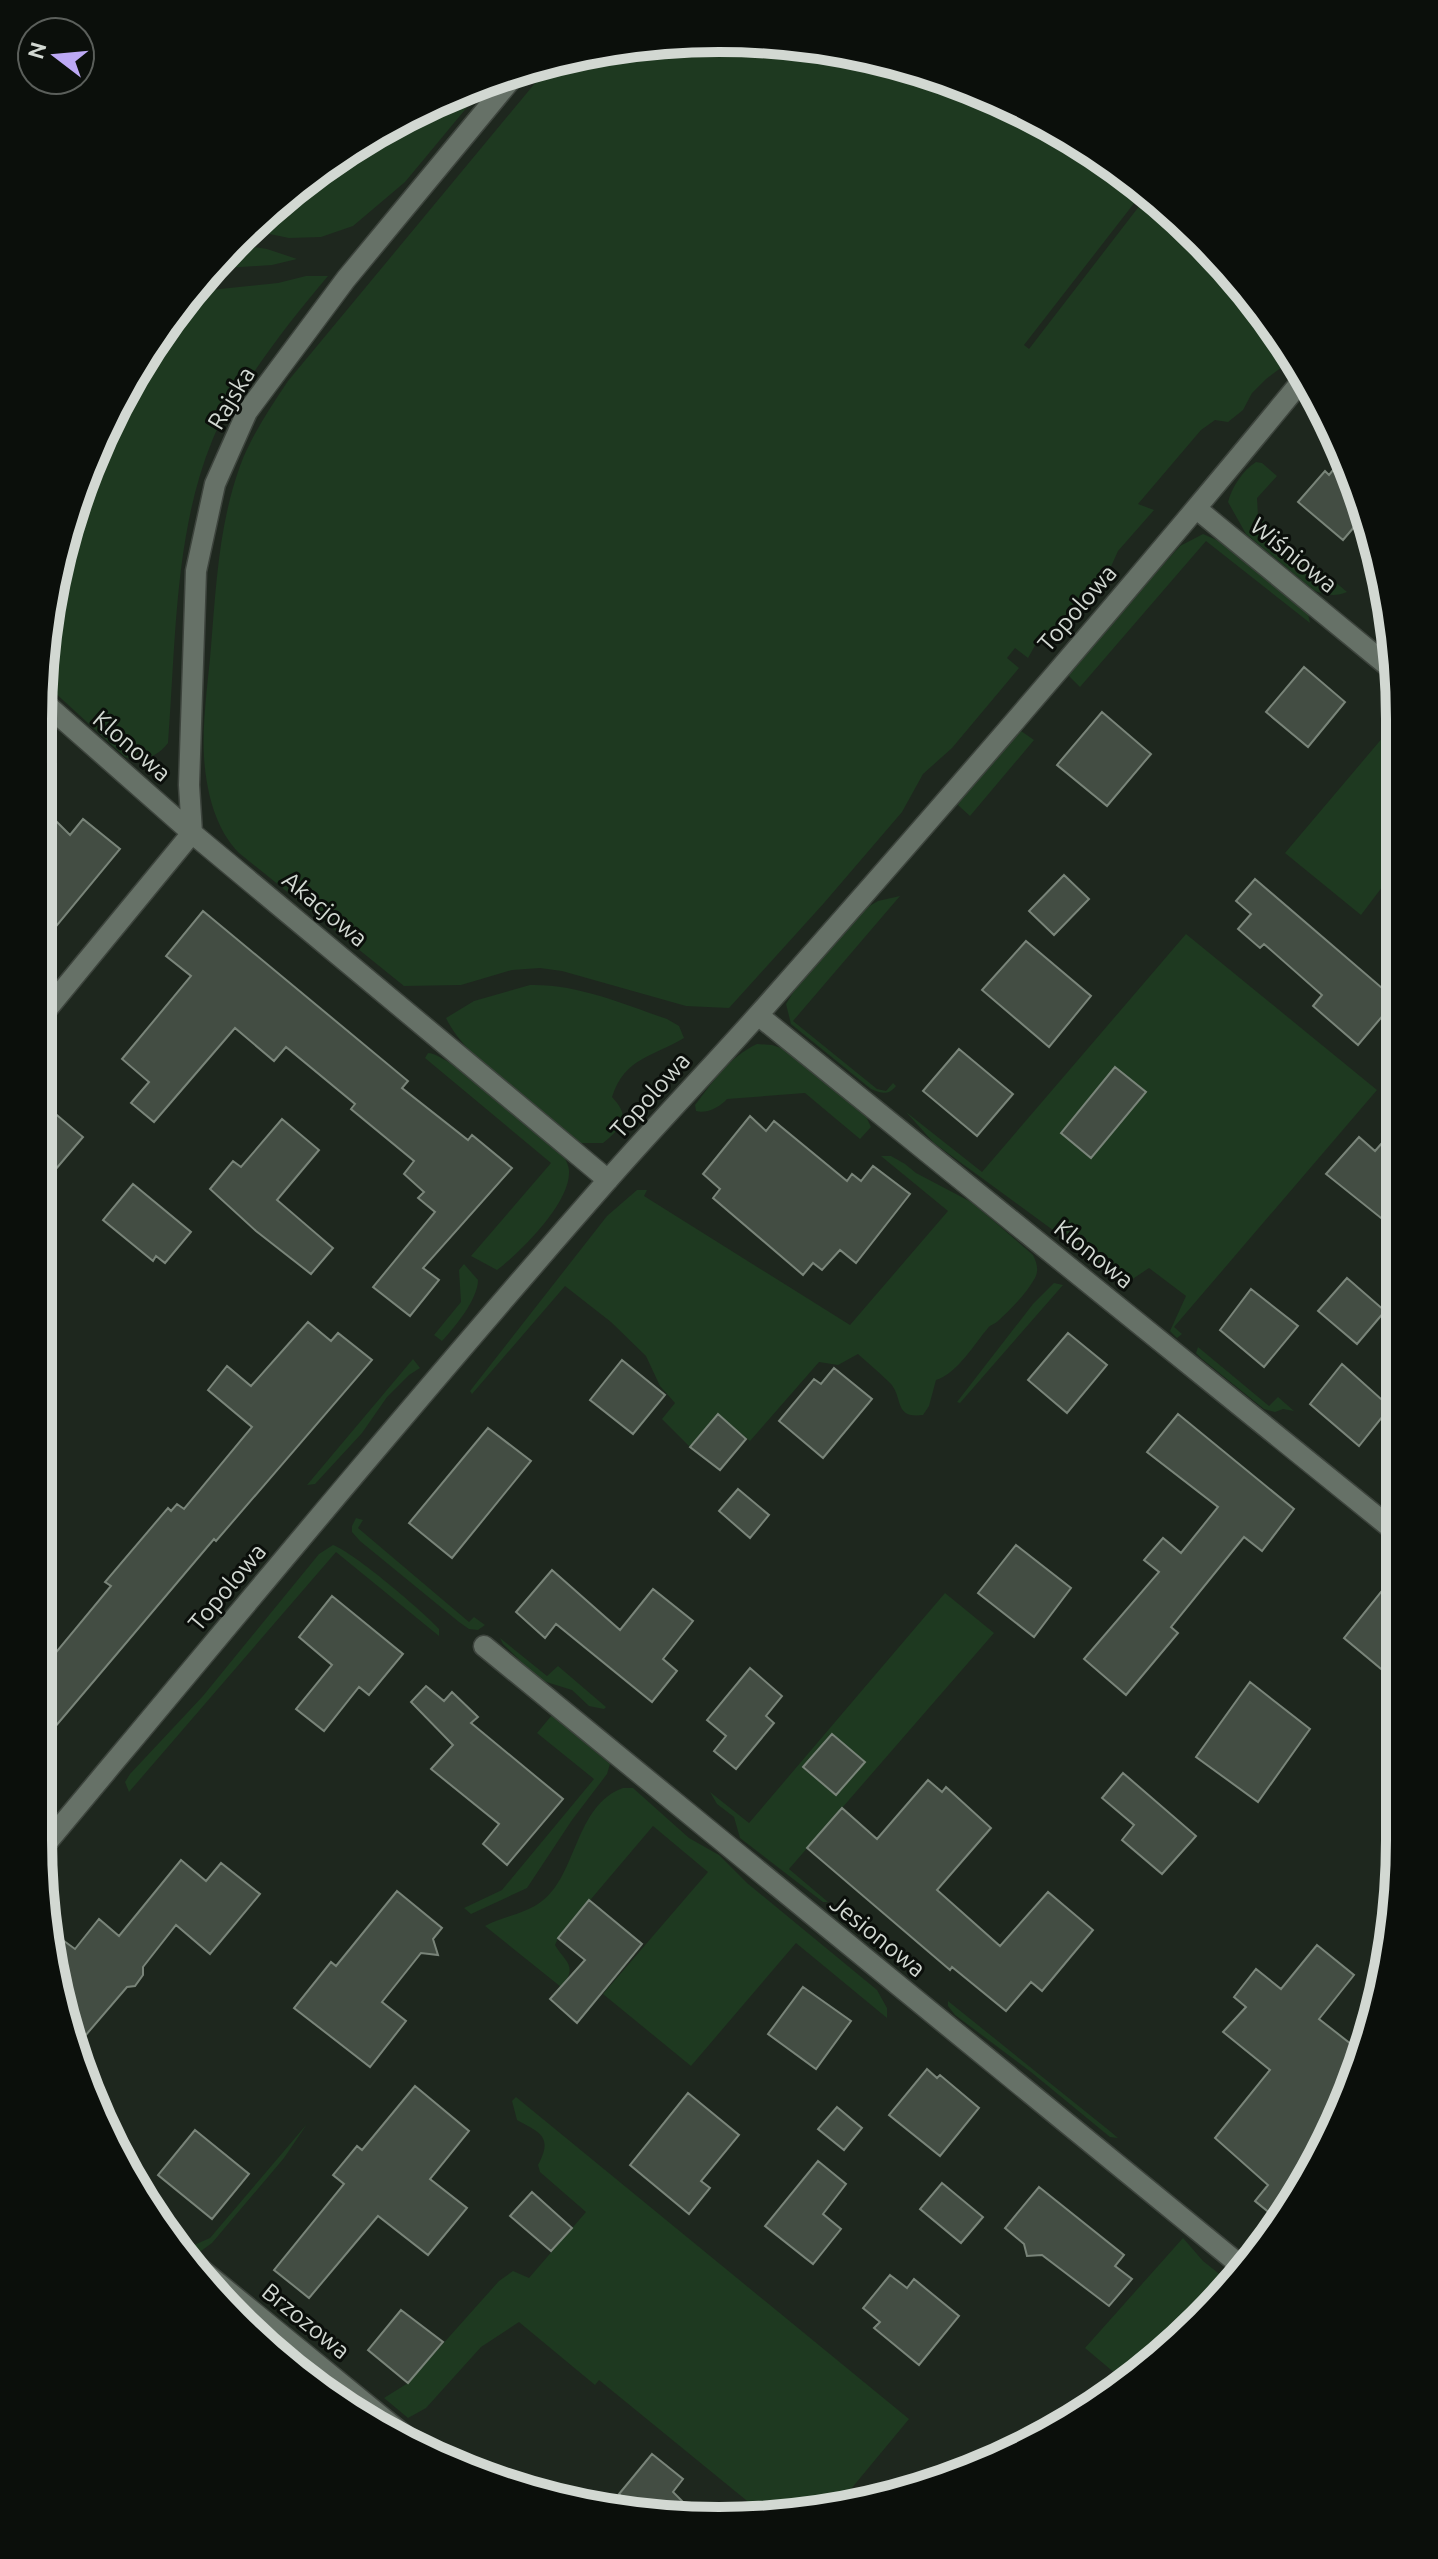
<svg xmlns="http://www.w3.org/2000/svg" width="1438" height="2559" font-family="Ubuntu,sans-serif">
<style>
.green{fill:#1e3920}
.building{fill:#434d43;stroke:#798479;stroke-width:2}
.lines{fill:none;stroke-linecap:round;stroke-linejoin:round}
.minor-casing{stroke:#3d443d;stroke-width:23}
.minor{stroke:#667167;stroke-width:20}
.labels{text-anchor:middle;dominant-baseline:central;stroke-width:6;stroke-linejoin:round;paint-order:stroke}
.street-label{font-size:24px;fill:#d2d8d2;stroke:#0b0f0b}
.rim{fill:none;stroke:#d2d8d2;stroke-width:10}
</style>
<rect width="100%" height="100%" fill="#1e271e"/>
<path class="green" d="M675,39l133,5 130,30 122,55 82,64 -118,152 5,4 118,-153 53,41 85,104 9,17 -28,21 -14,14 -9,17 -15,12 -13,-2 -14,10 -63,74 16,6 -36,41 -9,20 -16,13 -27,32 -29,26 -9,16 -13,-10 -8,10 12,10 -67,80 -29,26 -21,38 -78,91 -95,105 -43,-2 -124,-35 -22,-3 -28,2 -51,15 -57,1 -165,-133c-24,-24 -33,-63 -35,-96 -2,-36 4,-74 7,-110 5,-61 8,-123 29,-181 11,-30 30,-58 48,-85l267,-322z
M488,82l-83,100 -52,44 -32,11 -32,1 -39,-8 55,-52 113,-70z
M235,244l32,5 30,10 -25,6 -64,4z
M306,276h22c-28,33 -54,66 -78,102 -14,20 -29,40 -38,63 -38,93 -36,203 -44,302 -11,14 -26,20 -43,14l-85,-78 21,-137 68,-164 62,-86 87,-9z
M1256,462l6,1 15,13 -20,22 1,18 89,76c-11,5 -24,3 -34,-2l-67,-56 -18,-32c4,-15 15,-32 28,-40z
M1203,534l16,7 89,73 2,9 -104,-82 -126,146 -13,-13 8,-11 105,-117z
M1395,723v147l-34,45 -76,-62z
M1021,731l13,9 -64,76 -12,-11 1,-4 54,-68z
M900,896l-107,125 84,68 9,2 7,-8 3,3c-7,9 -14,8 -25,3l-80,-65 -5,-20 14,-23 59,-69 19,-11z
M1186,934l191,156 -203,237 8,7 -5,4 -7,-7 16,-35 -37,-28 -21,14 -7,-2 -187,-137 -28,-31 76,60z
M530,985c48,-1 93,19 137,34l12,7 5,12c-31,19 -59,19 -72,59 19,20 11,30 -9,46h-22l-12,-9c-36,-31 -103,-74 -123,-116l28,-17z
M757,1044l15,1 18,6 73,59 8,17 -11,12 -55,-46 -78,6c-7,8 -20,15 -31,12l-1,-6c18,-23 34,-48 62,-61z
M428,1053c21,0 113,83 134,100 3,6 7,12 7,18 2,31 -48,81 -72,99l-26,-14 80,-93 -126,-105z
M881,1156h10l14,8 11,9 57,30 60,52c4,8 6,15 2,23 -9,16 -24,31 -37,43 -3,3 -8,4 -10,7 -14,16 -30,45 -52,52l-7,26 -6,9c-29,4 -20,-17 -32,-31 -3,-4 -31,-28 -33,-30l-20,11 -19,-3 -69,79 -32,-27 -28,33 -28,-28 13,-16 -15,-17 -14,-30 -35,-34 -46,-36 -93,108 -2,-3 137,-175 30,-26h10l-3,6 206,129 98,-114z
M464,1264l14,16c0,19 -23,47 -36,61l-8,-6 27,-33 -2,-32z
M1054,1283l9,2 -103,118 -3,-1 76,-98z
M1198,1347l71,59 9,-9 16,14 -11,-2 -8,3 -11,-3 -62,-50 -6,-6z
M413,1359l7,9 -11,7 -22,22 -25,36 -47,51 -8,1z
M356,1518l7,2 -5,8 111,94 5,-5 11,8 -7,5 -9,-1 -10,-7 -99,-81 -8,-9v-6z
M333,1545c20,7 91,67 106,84v7l-103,-84 -207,240 -4,-10 5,-8 73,-78 116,-142z
M945,1593l49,40 -205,236 39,33h-5l-83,-64 -6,-21 -17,-13 -7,-12 39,31z
M500,1638l47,38 11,-10 48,41 -2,2 -15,-3 -17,-16 -32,-10 -37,-36z
M552,1715l58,49 -3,10 -35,46 -45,68 -56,26 -7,-6 38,-18 92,-111 -57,-46z
M623,1788h10l56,50 30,17 28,28 130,107 10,18v10l-91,-75 -105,123 -88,-72 105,-122 -55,-46 -95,112 -3,7c10,17 24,21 6,42l-76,-61c18,-10 41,-12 57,-25 35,-26 33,-96 81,-113z
M948,2001l163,131 7,6 -8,-1 -79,-65 -76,-57 -7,-9z
M516,2097l393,322 -68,82 -73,17 -169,-138 -4,5 -76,-63 -38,25 -55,61 -18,10 -24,-20 24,-15 91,-102 14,-10 16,7 57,-66 -46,-40 -2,-7c15,-28 3,-32 -21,-45l-5,-19z
M307,2124l-23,34 -72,85 -11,8h-6l-33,-27 -5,-10 37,31 16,-7z
M1183,2238l20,23 24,19 -59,72 -45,28 -38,-32z"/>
<path class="building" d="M1343,458l21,42 3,12 -24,28 -45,-38 27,-31 4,4z
M1304,667l41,35 -37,45 -42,-35z
M1102,712l49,42 -44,52 -50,-41z
M39,804l31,31 13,-16 37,30 -81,98z
M1064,875l25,24 -35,36 -25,-24z
M1255,879l141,121 -38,45 -45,-39 9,-11 -58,-51 -4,4 -22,-19 13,-15 -15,-13z
M203,911l205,170 -6,7 66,52 4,-5 40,33 -89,100 16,12 -29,36 -37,-29 62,-75 -17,-14 6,-6 -20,-18 10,-13 -63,-52 4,-5 -69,-57 -12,14 -39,-33 -81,94 -23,-19 18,-21 -27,-23 69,-83 -25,-20z
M1026,941l65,55 -42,51 -67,-57z
M959,1049l54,45 -36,42 -54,-45z
M1115,1067l31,25 -55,66 -30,-25z
M39,1100l44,37 -44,52z
M750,1116l16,15 8,-10 73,60 5,-7 9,7 12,-15 37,28 -54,69 -16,-13 -18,20 -9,-7 -10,12 -90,-77 7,-9 -17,-15z
M282,1119l37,31 -42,50 56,48 -22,26 -55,-43 -46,-42 23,-28 8,6z
M1396,1127v103l-70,-56 33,-37 16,14z
M133,1184l58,48 -26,31 -9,-7 -3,5 -50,-41z
M1347,1278l38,33 -28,33 -39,-33z
M1251,1289l47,37 -34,41 -44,-37z
M308,1322l23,19 7,-8 34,27 -156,181 -2,-2 -176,208v-73l73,-88 -6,-4 63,-74 3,3 6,-7 7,5 68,-82 -44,-37 19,-24 24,20z
M1068,1333l39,32 -40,48 -39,-33z
M622,1360l43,35 -32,39 -43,-34z
M1342,1364l48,43 -31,39 -49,-42z
M834,1368l38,31 -49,59 -44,-37 35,-42 7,5z
M718,1414l28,25 -26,31 -30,-23z
M1178,1414l116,95 -32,42 -18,-14 -73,90 7,6 -52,62 -42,-36 75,-87 -15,-12 19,-22 18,15 37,-46 -71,-55z
M488,1428l43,33 -79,97 -43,-35z
M738,1489l31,26 -19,23 -31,-27z
M1016,1545l55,43 -37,49 -56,-44z
M552,1570l68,60 33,-41 40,32 -30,38 14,12 -25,31 -96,-78 -11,14 -29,-26z
M1397,1572l1,57v54l-54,-45z
M332,1596l71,58 -34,41 -10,-8 -35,44 -28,-22 36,-44 -33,-28z
M750,1668l32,28 -16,20 8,7 -38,46 -22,-18 12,-15 -19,-16z
M1250,1682l60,47 -52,73 -62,-45z
M426,1686l18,15 8,-9 26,25 -7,6 92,76 -56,66 -24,-21 16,-20 -68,-55 22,-24 -42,-43z
M832,1734l33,28 -29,33 -33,-28z
M1123,1773l73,63 -34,38 -40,-34 12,-15 -32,-27z
M928,1780l14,12 4,-5 45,41 -54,62 63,56 48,-54 45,38 -51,61 -11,-9 -25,29 -54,-44 -2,3 -143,-122 35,-40 35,31z
M181,1860l25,21 15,-18 39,31 -50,60 -34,-29 -33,42v8l-8,11 -8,1 -54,63 -20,-117 22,16 24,-30 20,17z
M397,1891l45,37 -9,11 5,16 -17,-2 -39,49 24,19 -36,46 -76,-59 37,-46 5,4z
M589,1900l53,44 -65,79 -27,-24 35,-39 -27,-22z
M1317,1945l37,30 -35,44 46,36 -56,126 -32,38 -22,-18 13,-16 -53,-47 55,-68 -47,-38 23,-25 -12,-10 22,-28 25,20z
M803,1987l48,34 -35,48 -48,-35z
M927,2069l10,9 3,-3 39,33 -39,48 -51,-41z
M415,2086l54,45 -39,48 37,29 -39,47 -50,-39 -69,82 -35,-28 70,-86 -11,-9 24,-29 5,4z
M688,2093l51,42 -38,46 9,7 -21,26 -59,-49z
M837,2107l25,21 -18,22 -26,-21z
M195,2130l54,44 -37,45 -54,-44z
M818,2161l28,23 -23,30 18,15 -28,35 -48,-38z
M942,2183l41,34 -22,26 -41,-34z
M1039,2187l85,68 -9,11 17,13 -23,27 -67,-51 -15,1 -3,-12 -19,-16z
M532,2192l40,36 -21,23 -41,-35z
M890,2275l17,13 7,-9 45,37 -40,49 -45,-37 6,-6 -17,-14z
M401,2310l42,32 -35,41 -40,-33z
M652,2454l31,25 -10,13 21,21 -61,-6 -14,-13z"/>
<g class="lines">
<g class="minor-casing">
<path id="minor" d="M1197,509l197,162
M39,698l153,135 416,347
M192,833l-3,-48 7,-214 19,-87 32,-72 99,-133 173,-209
M758,1015l639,518
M39,1019l153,-186
M484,1646l756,619
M40,1851c187,-224 374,-450 567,-670 49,-56 101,-110 151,-166 185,-209 369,-421 546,-637
M175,2248l229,187"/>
</g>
<use href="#minor" class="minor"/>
</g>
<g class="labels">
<g class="street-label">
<text transform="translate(231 398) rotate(-59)">Rajska</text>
<text transform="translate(1294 555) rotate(39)">Wiśniowa</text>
<text transform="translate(1077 608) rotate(-49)">Topolowa</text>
<text transform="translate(132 746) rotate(41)">Klonowa</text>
<text transform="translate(325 909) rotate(40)">Akacjowa</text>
<text transform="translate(650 1095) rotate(-48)">Topolowa</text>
<text transform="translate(1094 1254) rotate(39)">Klonowa</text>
<text transform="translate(227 1587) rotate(-50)">Topolowa</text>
<text transform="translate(878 1936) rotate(39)">Jesionowa</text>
<text transform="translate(306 2321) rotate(39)">Brzozowa</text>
</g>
</g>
<path d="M0 0H1438V2559H0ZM719 52H719A667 667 0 0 1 1386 719V1840A667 667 0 0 1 719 2507H719A667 667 0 0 1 52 1840V719A667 667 0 0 1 719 52Z" fill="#0b0f0b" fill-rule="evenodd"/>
<path class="rim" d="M719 52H719A667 667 0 0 1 1386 719V1840A667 667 0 0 1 719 2507H719A667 667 0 0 1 52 1840V719A667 667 0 0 1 719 52Z"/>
<g transform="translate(56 56) rotate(286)"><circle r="38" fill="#0b0f0b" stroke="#5b5f5b" stroke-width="2"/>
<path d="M0-6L14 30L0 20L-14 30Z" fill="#bda9f5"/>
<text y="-12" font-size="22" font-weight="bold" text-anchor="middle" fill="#d2d8d2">N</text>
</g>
</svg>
